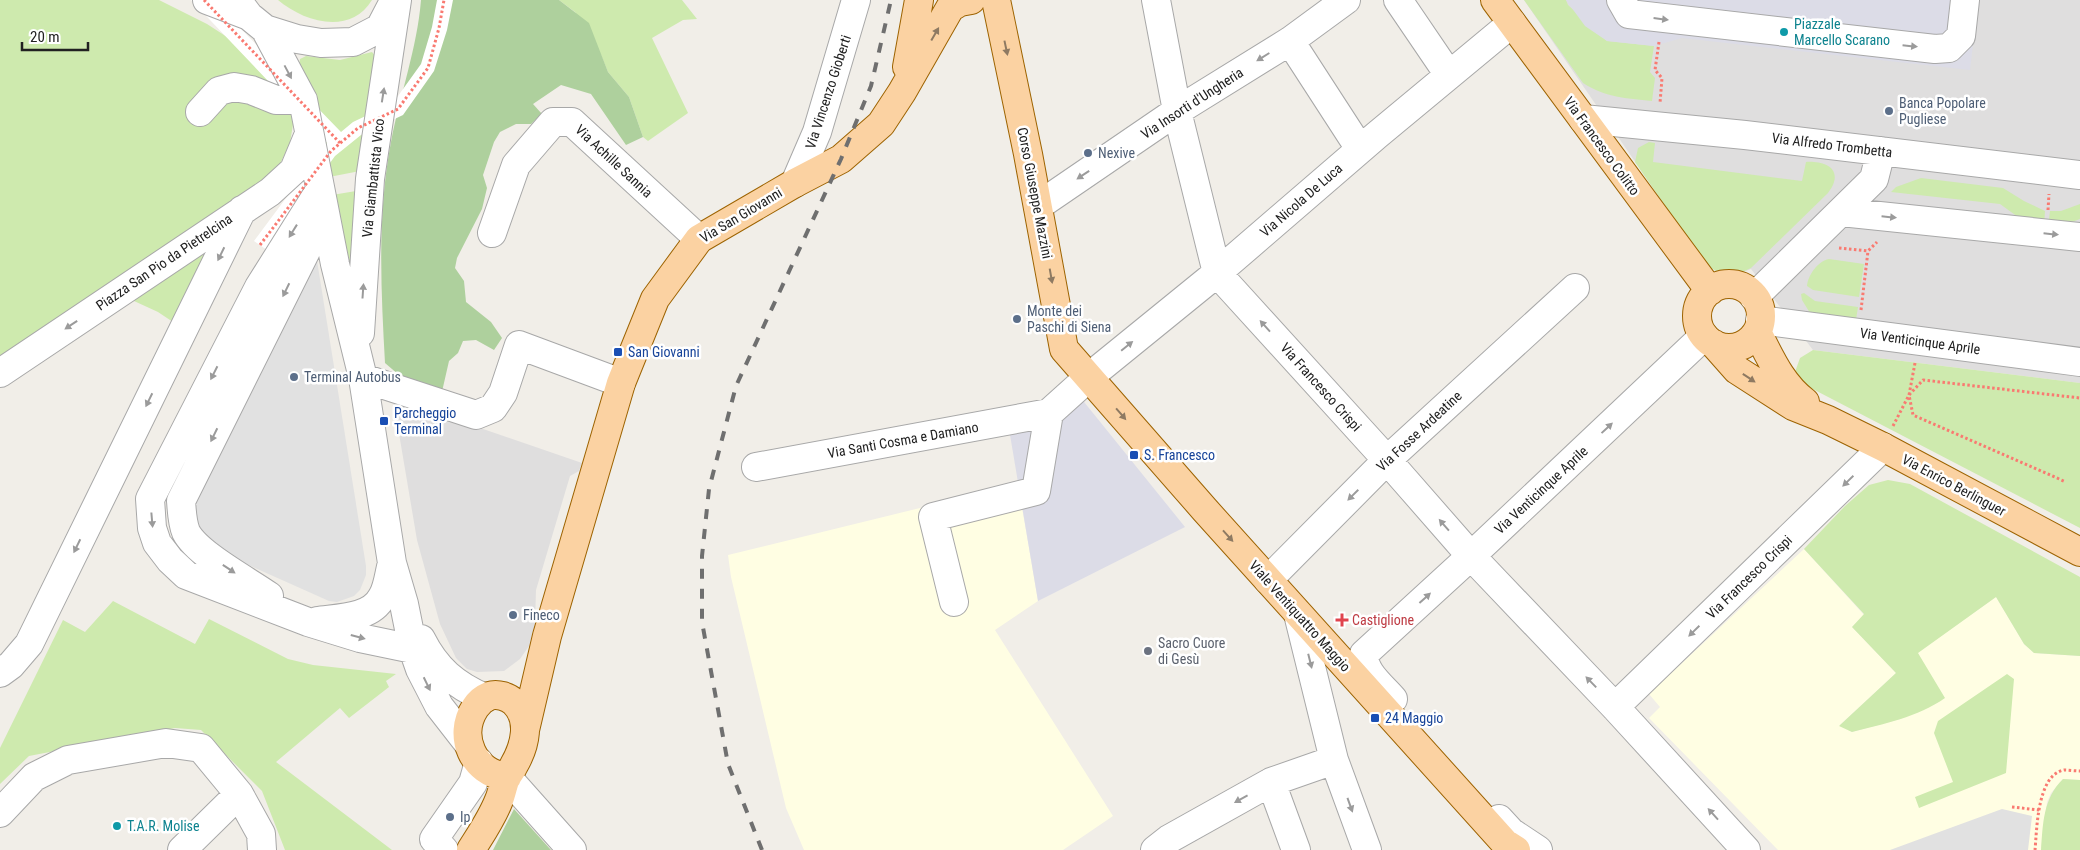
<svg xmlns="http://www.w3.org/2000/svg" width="2080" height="850" font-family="'Roboto Condensed',sans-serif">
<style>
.residential{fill:#dfdede}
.education{fill:#fffee3}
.grass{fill:#ceeaae}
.forest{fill:#aed09d}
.parking{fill:#e1e1e1}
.plaza{fill:#dcdce7}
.pier{fill:#fff}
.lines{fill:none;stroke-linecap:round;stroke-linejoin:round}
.minor-casing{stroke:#a8a8a8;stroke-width:30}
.major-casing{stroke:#9d6301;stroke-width:30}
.path{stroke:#f97a71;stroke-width:3;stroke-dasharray:2.5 2.5;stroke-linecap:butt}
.minor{stroke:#fff;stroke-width:28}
.major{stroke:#fbd2a2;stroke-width:28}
.rail{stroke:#6f6f6f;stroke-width:4;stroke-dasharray:10 10;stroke-linecap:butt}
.path-bridge{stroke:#f97a71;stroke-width:3;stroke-dasharray:2.5 2.5;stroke-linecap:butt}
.oneway{fill:#9b9b9b}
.oneway2{fill:#8e7a62}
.culture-dot{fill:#0f9aa8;stroke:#fff;stroke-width:2}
.service-dot{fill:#5c6f8a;stroke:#fff;stroke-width:2}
.transit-dot{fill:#1a4fb4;stroke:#fff;stroke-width:2}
.health-dot{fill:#e0444e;stroke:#fff;stroke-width:2}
.worship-dot{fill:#6b7280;stroke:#fff;stroke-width:2}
.labels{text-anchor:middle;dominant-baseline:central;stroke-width:5;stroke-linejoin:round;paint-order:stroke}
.culture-label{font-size:14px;fill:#0d838f;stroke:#fff;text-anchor:start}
.street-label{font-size:14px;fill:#212121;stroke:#fff}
.service-label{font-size:14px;fill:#4e5e75;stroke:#fff;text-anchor:start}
.transit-label{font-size:14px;fill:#164399;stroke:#fff;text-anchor:start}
.health-label{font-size:14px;fill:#be3a42;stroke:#fff;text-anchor:start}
.worship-label{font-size:14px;fill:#5b616d;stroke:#fff;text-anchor:start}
</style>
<rect width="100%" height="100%" fill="#f1eee8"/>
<path class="residential" d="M1524,0h556v383l-267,-33 -62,-81 -15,6 -15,-1 -15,-9z
M393,398l189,65 -3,8 -9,5 -34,114 -1,34 -6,22 -9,13 -16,12 -27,1 -10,-3 -11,-11 -16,-34 -23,-84z"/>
<path class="education" d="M1018,484l20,117 -43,29 118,186 -50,34h-259l-18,-42 -55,-231 -3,-22z
M1804,549l60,66 -12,12 44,46 -56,52 12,7 48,-13 35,-15 9,-6 -27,-45 79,-56 28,47 10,9 46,3v124l-17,-1 -12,14 -4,9 -6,48h-263l-129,-132 11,-11 -11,-13z"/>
<path class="grass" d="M0,0h159l48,24 37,24 38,35 12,35 -4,25 -11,23 -21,21 -258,173z
M278,0h94c-22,36 -68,22 -94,0z
M559,0h123l15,19 -14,1 -31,18 36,75 -40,28 -5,-4 -14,-40 -21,-25 -7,-17 -26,-43z
M1524,0h42l2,5 39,36 47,5 -4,26 5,6 -3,23c-27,-3 -45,-3 -69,-18z
M372,52l4,5 -16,114 -31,6c-6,-38 -6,-79 -30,-110l1,-8 6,-3 34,4z
M1649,142l6,1 -2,19 149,19 4,-19c13,-1 33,3 28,20 -1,4 -4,8 -6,11l-77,75c-20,10 -26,9 -45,-3l-71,-103 3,-14z
M1921,178l82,10 21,13 21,10 -1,15 -26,-9 -18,-13 -109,-12 5,-5z
M356,191l-4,75h-6l-14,-71z
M2080,204v15l-19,7 -13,1 2,-16h11z
M214,241l-41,81 -15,-10 -24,-11 -3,-4z
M1829,259l35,5 -5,33 -46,-7 -6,-4c1,-11 11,-25 22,-27z
M1804,293l11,8 43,6 -3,19 -45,-13 -8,-13 -1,-6z
M1813,350l267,33v145l-275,-143 -10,-13 5,-14z
M1888,480l22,4 170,93v79l-46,-3 -10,-9 -28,-47 -78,56 27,45c-27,19 -62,26 -93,34l-13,-6 57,-53 -44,-46 12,-13 -60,-65 41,-43 24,-21z
M113,601l82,43 14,-25 79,40 25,6 83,9 -10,7 3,6 -40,31 -9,-10 -64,54 116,88h-107l-23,-59 -61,-61 -26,-2 -146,28 -29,28v-36l63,-128 22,12z
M2007,674l7,5 -8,94 -87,35 -4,-11 38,-15 -19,-49 4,-12z
M2063,779l17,1v70h-39c2,-26 2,-52 22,-71z"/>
<path class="forest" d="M421,0h138l30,23 19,49 21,25 14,40 -17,8 -35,-51 -30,-9 -28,19 9,10 -11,10h-15l-16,8 -6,10 -11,33 4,13 -5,21 -25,49 -2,10 9,13 2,21 25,20 11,16 -8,12 -18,-10 -13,1 -5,12 -9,8 -8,35 -42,-21 -14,-12c-4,-74 -8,-148 6,-221 9,-48 26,-93 30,-142z
M514,809l37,41h-58z"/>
<path class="parking" d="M315,248l51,318v9l-6,15 -6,6 -17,6 -8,-1 -105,-47 -21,-12 -16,-37z
M2002,809l30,7 -4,34h-138z"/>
<path class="plaza" d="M1566,0h412l-8,70 -288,-32 -28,8 -47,-5 -22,-15z
M1076,392l109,135 -147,74 -30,-178z"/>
<path class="pier" d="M191,0h22l128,132 12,-10 40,-19 28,-39 11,-37 5,-27h16l-6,30 -13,41 -31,44 -42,20 -26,21 -68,94 -13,-9 73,-98z"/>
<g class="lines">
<g class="minor-casing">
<path id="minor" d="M207,0l42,16
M237,0l12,16 16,13 32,10 24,4 32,-1 27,-14 13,-25
M1156,0l21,111 40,162 170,187 84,96 144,151 131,143
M1398,0l51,75
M1621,0l8,14 306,35 14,-1 12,-12 4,-36
M265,29l38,71 32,164 28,114 29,185 12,41 9,45 7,20 19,37 28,36
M1290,41l70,108
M200,112l19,-21 15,-4 17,3 25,10h27
M1583,119l162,16 335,40
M795,183l22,-51 39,-132
M320,190l-61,97 -109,212 2,29 5,15 13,17 16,15 122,47 52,16 53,11
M1038,206l139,-95 113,-70 56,-41
M1841,212l239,25
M492,233l24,-68 37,-43h19l127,117
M1754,297l120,-118 7,-28
M1760,320l320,42
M360,333l10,-154 27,-179
M0,373l270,-181 24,-22 15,-36
M363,378l113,37 17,-7 10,-15 16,-48 102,38
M1049,413l40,-36 128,-104 160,-138 135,-112
M756,467l293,-54
M1268,580l119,-120 188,-172
M269,596c-21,-15 -72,-42 -83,-64 -4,-10 -4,-20 -5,-31l143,-286
M954,602l-21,-85 103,-26 13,-78
M1298,614l36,146 33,90
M317,621c20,-3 54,-2 65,-24 6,-9 7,-24 10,-34
M421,639c15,30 34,46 64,59
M0,673l11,-8 18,-21 213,-434
M1393,699c-11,-13 -30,-27 -29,-45l107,-98 233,-220
M1615,707l268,-260
M507,777l65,73
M1271,782l25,68
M0,813l34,-36 34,-17 98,-17 35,5 38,46 22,40 1,16
M1499,819l12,13 27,18
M182,850l57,-56
M444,850l-10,-11 39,-56 6,-21
M1155,850l14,-11 102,-57 63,-22"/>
</g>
<g class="major-casing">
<path id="major" d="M996,0l32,154 36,195 141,161 300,333 11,7
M1495,0l215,291
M907,67l12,-67
M1697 316a32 32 0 1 1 64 0a32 32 0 1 1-64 0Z
M1757,332c13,25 24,52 48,70
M1714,344l23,26 56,36 35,14 55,27 197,105
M525,730l22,-94 74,-253 34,-84 44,-60 96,-56 46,-24 40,-35 21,-32 48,-84 10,-6 11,-2
M471,850c10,-16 21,-32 28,-50 3,-7 4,-15 7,-22 2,-4 6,-8 8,-13 11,-19 18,-46 0,-63 -6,-5 -16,-9 -25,-6 -5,2 -11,7 -14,12 -18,28 -2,65 32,69"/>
</g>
<path class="path" d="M1659,42l-4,28 7,8 -2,25
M2048,210l1,-16
M1839,248l29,3 9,-9
M1861,310l7,-59
M1915,363l-6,32 4,20 153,67
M1893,426l16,-31 14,-15 157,18
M2012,807l27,3
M2035,850c2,-21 2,-75 29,-80 5,0 11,1 16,1"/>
<use href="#minor" class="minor"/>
<use href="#major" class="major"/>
<path class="rail" d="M762,850l-34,-86 -26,-142v-66l7,-67 27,-103 105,-227 30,-73 20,-86"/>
<path class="path-bridge" d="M204,0l136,143
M260,245l71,-94 27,-23 40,-19 30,-41 11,-40 5,-28"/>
</g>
<defs><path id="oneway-solid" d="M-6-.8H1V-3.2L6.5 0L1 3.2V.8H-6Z" transform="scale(1.25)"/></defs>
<g class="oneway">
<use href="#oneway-solid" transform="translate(1661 19) rotate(7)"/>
<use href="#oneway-solid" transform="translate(1910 46) rotate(6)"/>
<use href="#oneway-solid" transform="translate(1263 57) rotate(148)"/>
<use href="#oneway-solid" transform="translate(288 72) rotate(62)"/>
<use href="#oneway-solid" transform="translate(383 95) rotate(-81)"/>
<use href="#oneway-solid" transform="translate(1083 175) rotate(146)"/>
<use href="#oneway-solid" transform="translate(1889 217) rotate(6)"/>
<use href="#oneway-solid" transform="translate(293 231) rotate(122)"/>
<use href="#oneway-solid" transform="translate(2051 234) rotate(6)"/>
<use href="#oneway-solid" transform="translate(221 254) rotate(116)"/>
<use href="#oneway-solid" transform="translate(286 290) rotate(116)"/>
<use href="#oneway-solid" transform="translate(363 291) rotate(-86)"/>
<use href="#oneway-solid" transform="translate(71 325) rotate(146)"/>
<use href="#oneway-solid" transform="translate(1265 326) rotate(-132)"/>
<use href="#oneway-solid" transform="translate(1127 346) rotate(-39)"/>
<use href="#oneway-solid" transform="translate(214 373) rotate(117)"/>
<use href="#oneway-solid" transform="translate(149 400) rotate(116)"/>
<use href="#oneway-solid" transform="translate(1607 428) rotate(-43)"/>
<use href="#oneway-solid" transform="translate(214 435) rotate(116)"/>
<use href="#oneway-solid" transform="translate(1848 481) rotate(136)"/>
<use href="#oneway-solid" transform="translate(1353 495) rotate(135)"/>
<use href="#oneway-solid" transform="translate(152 520) rotate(85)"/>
<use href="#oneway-solid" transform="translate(1444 525) rotate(-131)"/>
<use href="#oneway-solid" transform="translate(77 546) rotate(116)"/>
<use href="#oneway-solid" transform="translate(229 569) rotate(34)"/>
<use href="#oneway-solid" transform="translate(1425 598) rotate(-42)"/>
<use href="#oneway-solid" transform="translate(1694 631) rotate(136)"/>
<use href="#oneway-solid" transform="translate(358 637) rotate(15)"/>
<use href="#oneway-solid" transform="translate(1310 661) rotate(76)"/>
<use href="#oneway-solid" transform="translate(1591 682) rotate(-134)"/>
<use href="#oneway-solid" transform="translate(427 684) rotate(64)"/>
<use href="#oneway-solid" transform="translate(1241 799) rotate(151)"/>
<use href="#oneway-solid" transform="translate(1350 805) rotate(70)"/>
<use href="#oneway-solid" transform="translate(1713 814) rotate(-132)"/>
</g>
<g class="oneway2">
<use href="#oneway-solid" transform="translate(935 34) rotate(-60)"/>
<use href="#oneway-solid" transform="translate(1006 48) rotate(78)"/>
<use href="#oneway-solid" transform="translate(1051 276) rotate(80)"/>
<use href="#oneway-solid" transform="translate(1749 378) rotate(34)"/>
<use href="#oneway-solid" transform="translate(1121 414) rotate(49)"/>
<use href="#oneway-solid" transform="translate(1228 536) rotate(48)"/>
</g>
<g class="culture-dot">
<circle cx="1784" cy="32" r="5"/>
<circle cx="117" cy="826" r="5"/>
</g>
<g class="service-dot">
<circle cx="1889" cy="111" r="5"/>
<circle cx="1088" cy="153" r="5"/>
<circle cx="1017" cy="319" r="5"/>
<circle cx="294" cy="377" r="5"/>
<circle cx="513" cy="615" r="5"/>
<circle cx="450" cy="817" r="5"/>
</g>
<g class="transit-dot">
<rect x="613" y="347" width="10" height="10" rx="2.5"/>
<rect x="379" y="416" width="10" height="10" rx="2.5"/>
<rect x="1129" y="450" width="10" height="10" rx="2.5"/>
<rect x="1370" y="713" width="10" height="10" rx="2.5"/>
</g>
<path class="health-dot" d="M1339.5 612.5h5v5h5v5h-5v5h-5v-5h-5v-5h5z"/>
<circle class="worship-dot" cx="1148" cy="651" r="5"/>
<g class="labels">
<g class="culture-label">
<text x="1794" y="24">Piazzale<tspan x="1794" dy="16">Marcello Scarano</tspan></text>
<text x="127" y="826">T.A.R. Molise</text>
</g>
<g class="street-label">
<text transform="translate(828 92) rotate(-72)">Via Vincenzo Gioberti</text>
<text transform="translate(1192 103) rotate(-33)">Via Insorti d'Ungheria</text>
<text transform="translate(1832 145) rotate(7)">Via Alfredo Trombetta</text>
<text transform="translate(1602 146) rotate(54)">Via Francesco Colitto</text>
<text transform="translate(614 161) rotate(43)">Via Achille Sannia</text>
<text transform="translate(373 178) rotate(-84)">Via Giambattista Vico</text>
<text transform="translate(1035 193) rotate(79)">Corso Giuseppe Mazzini</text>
<text transform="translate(1301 200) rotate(-41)">Via Nicola De Luca</text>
<text transform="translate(741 215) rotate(-31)">Via San Giovanni</text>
<text transform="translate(164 262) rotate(-34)">Piazza San Pio da Pietrelcina</text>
<text transform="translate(1920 341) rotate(8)">Via Venticinque Aprile</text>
<text transform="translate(1321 387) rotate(48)">Via Francesco Crispi</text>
<text transform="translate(1419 431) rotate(-43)">Via Fosse Ardeatine</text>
<text transform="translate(903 440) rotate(-10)">Via Santi Cosma e Damiano</text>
<text transform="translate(1954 485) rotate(28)">Via Enrico Berlinguer</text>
<text transform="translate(1541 490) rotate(-43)">Via Venticinque Aprile</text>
<text transform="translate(1749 577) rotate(-44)">Via Francesco Crispi</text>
<text transform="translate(1300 616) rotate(48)">Viale Ventiquattro Maggio</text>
</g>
<g class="service-label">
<text x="1899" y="103">Banca Popolare<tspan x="1899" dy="16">Pugliese</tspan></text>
<text x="1098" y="153">Nexive</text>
<text x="1027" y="311">Monte dei<tspan x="1027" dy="16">Paschi di Siena</tspan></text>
<text x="304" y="377">Terminal Autobus</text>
<text x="523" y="615">Fineco</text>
<text x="460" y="817">Ip</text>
</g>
<g class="transit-label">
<text x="628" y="352">San Giovanni</text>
<text x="394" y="413">Parcheggio<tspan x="394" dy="16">Terminal</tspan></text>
<text x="1144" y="455">S. Francesco</text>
<text x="1385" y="718">24 Maggio</text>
</g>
<g class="health-label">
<text x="1352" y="620">Castiglione</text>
</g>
<g class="worship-label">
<text x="1158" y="643">Sacro Cuore<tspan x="1158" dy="16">di Gesù</tspan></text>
</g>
</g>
<path d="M22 42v8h66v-8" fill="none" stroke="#212121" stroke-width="2.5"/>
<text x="30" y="42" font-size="15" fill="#212121" stroke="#ffffff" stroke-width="4" paint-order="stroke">20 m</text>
</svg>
